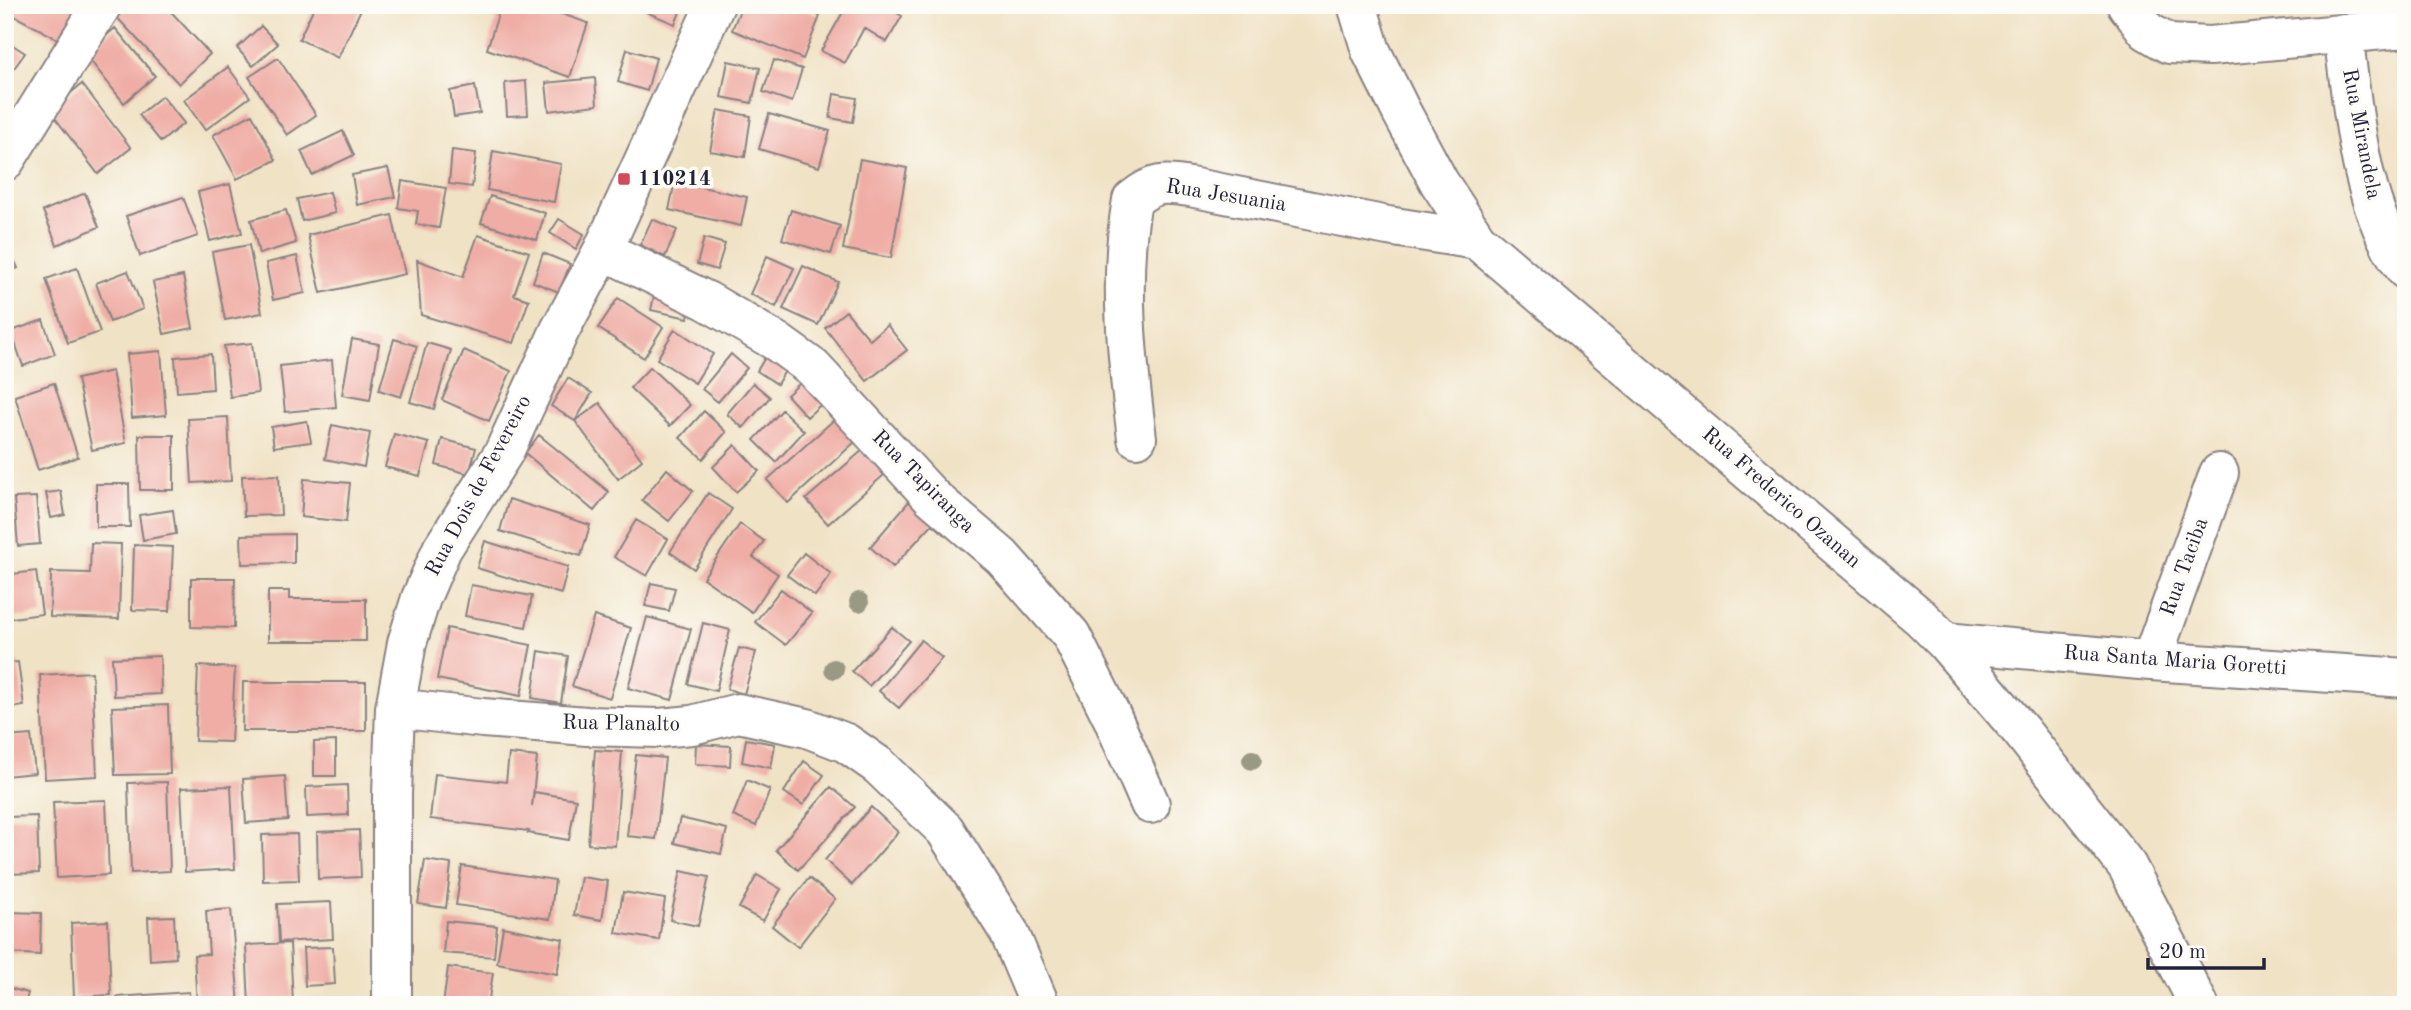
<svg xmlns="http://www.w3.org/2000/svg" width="2411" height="1010" font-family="'Old Standard TT',serif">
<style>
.building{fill:#efada5}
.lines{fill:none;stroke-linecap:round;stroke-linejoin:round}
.minor-casing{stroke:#898280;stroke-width:42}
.minor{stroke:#fff;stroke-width:38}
.tree{fill:#9a9984}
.poi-dot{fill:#d1495b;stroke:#fdfcf7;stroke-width:2.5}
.labels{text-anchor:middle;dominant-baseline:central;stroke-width:7;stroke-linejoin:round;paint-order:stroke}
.street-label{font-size:21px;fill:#22223b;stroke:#fdfcf7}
.poi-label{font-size:21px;font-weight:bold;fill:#22223b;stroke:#fdfcf7;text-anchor:start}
</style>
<rect width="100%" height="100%" fill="#fdfcf7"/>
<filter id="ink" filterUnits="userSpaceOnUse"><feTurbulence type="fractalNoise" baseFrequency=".0143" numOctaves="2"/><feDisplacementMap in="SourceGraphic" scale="14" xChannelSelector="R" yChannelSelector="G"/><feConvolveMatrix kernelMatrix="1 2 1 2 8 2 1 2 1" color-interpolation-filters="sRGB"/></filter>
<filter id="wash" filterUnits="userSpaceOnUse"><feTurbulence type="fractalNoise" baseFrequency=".00686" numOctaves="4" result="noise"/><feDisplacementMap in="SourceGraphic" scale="28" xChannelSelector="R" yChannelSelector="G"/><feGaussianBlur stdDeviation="1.57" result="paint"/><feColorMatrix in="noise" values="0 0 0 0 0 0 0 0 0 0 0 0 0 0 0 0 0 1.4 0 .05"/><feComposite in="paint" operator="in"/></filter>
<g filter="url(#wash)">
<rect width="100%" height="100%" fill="#f0e2c5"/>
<g id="blocks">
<path class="building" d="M5,5h78l-20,37 -58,-31z
M117,5h48l45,49 -31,30 -68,-73z
M315,5h48l-25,53 -39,-19z
M501,5h35l52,18 -18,54 -83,-28z
M649,5h34l-8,19 -29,-12z
M742,5h52l26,11 -17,43 -71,-29z
M847,5h36l19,11 -15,26 -23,-14 -19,35 -24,-12z
M261,26l17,18 -25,22 -16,-18z
M115,28l40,48 -31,27 -39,-49z
M5,40l20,13 -20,28z
M627,49l29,9 -9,33 -29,-9z
M278,58l38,57 -29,20 -38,-58z
M774,60l28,9 -10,33 -29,-10z
M728,61l32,7 -8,35 -31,-6z
M228,67l22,30 -45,33 -21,-30z
M595,78l2,27 -48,6 -3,-28z
M526,81l2,34 -21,1 -2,-33z
M82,84l49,64 -33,26 -49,-64z
M475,86l5,27 -26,4 -4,-26z
M834,94l23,4 -4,24 -23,-4z
M162,96l22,27 -23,19 -22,-27z
M718,110l33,6 -6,41 -35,-6z
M252,114l24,46 -39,19 -24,-44z
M769,114l61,17 -11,36 -60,-18z
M343,131l11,24 -42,20 -11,-24z
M452,150l24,3 -4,34 -23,-3z
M493,151l68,13 -7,38 -67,-12z
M860,159l47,9 -16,90 -48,-9z
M388,168l7,29 -38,8 -5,-30z
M402,181l44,7 -7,40 -23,-4 2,-13 -20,-3z
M675,181l72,16 -6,29 -72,-16z
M230,184l12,49 -32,8 -12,-49z
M330,192l5,21 -33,8 -5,-22z
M85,193l14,34 -42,18 -14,-34z
M490,196l55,17 -8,27 -56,-17z
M183,197l15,39 -58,20 -14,-40z
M286,210l10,33 -37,11 -8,-34z
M791,210l49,16 -9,28 -49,-15z
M392,215l13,59 -84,19 -13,-58z
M559,219l25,15 -8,15 -26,-16z
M652,219l25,11 -12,27 -25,-12z
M478,235l51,17 -15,43 15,5 -15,43 -93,-28 -4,-55 46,17z
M704,238l21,6 -8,26 -20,-6z
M5,241l13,27 -13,6z
M249,245l13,68 -37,7 -13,-68z
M543,253l27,11 -11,28 -26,-10z
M297,256l8,37 -32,7 -7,-37z
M767,256l27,12 -18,39 -26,-13z
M803,266l35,16 -20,43 -35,-16z
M77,268l23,64 -32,11 -22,-64z
M128,271l15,38 -33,13 -14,-39z
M183,276l10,52 -29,6 -11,-52z
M656,287l37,9 -5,22 -37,-8z
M618,298l45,29 -19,31 -46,-30z
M846,311l24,29 17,-15 20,25 -40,31 -42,-53z
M43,320l12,34 -32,12 -12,-35z
M675,329l38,25 -18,29 -38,-24z
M5,338l8,17 -8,3z
M352,339l27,5 -9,56 -28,-5z
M394,339l23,7 -16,51 -22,-7z
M252,343l6,50 -28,4 -6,-51z
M427,343l24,7 -17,59 -24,-7z
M464,350l47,21 -22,50 -47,-21z
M161,351l5,64 -34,3 -5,-64z
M211,354l2,35 -36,3 -2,-35z
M731,354l16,14 -29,34 -16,-13z
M767,354l21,12 -11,18 -20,-13z
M332,360l4,47 -51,5 -5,-46z
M650,367l40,38 -20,21 -40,-38z
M112,371l14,72 -34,7 -15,-71z
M808,376l20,22 -21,19 -20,-22z
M568,378l24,15 -17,28 -24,-15z
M54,383l24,74 -40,13 -23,-74z
M753,383l17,14 -27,31 -16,-14z
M600,403l42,57 -24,19 -43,-58z
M782,410l22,21 -28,31 -22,-22z
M704,411l22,21 -23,27 -23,-21z
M228,417l3,64 -39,2 -4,-64z
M836,418l20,23 -68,62 -21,-23z
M307,421l4,21 -37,5 -3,-20z
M332,425l38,8 -6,34 -39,-8z
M394,434l35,9 -9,33 -35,-9z
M139,435h35v55h-34z
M539,435l70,57 -15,19 -69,-58z
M442,439l34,9 -7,26 -33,-9z
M735,445l24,26 -23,21 -23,-25z
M863,450l21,25 -56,49 -22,-25z
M667,469l26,22 -24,30 -27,-21z
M279,475l2,40 -37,1 -2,-40z
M304,479l46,4 -4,39 -45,-5z
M96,484h33l1,43h-34z
M61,491l4,24 -14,3 -5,-25z
M708,493l24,16 -38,60 -24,-17z
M36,497l4,47 -22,2 -4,-48z
M509,499l81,26 -9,31 -81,-25z
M911,499l24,22 -42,46 -23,-20z
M173,510l3,24 -33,6 -4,-25z
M636,520l32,19 -21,37 -33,-19z
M740,524l24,17 -11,16 25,17 -26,38 -49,-34z
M294,534v29l-52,1 -1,-29z
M485,541l83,26 -7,27 -84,-26z
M91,543l30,1 -2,75 -69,-2 1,-45 39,1z
M134,545l39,2 -3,64 -38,-1z
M804,553l27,21 -16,22 -28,-21z
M36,571l6,43 -37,5v-44z
M191,578h44l-1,50 -43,-1z
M651,583l24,5 -6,23 -24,-5z
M471,585l61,11 -6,31 -61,-11z
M781,589l31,24 -26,32 -31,-23z
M268,591h21v8h77v42h-98z
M594,616l37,12 -21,70 -38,-12z
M647,617l44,12 -19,71 -44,-12z
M703,623l27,7 -14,61 -28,-7z
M892,627l17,14 -40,45 -17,-15z
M447,628l84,17 -10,51 -84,-17z
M921,640l21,18 -43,50 -20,-17z
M739,648l17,4 -12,42 -17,-5z
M539,651l29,5 -7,47 -29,-5z
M160,656l1,38 -47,2 -2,-38z
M18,662l6,44 -19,3v-46z
M198,666l37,2 -4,74 -36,-1z
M92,672l5,104 -52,3 -5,-104z
M243,682h123v49h-124z
M168,705l2,69 -55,1 -3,-68z
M31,735l4,38 -30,3v-39z
M746,739l29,5 -4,24 -29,-6z
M336,741v35h-22v-34z
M696,744l35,2 -1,20 -35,-2z
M595,750l27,2 -7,94 -27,-2z
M509,754l28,3 -5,49 2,-14 42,7 -7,41 -41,-7 1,-2 -99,-12 5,-45 71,8z
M636,755l29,3 -9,81 -29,-3z
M804,761l20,14 -21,30 -19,-13z
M285,776l3,44 -42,3 -3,-44z
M747,780l23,10 -14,36 -23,-10z
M167,782l3,89 -39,2 -3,-90z
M347,785l1,30 -41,2 -1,-30z
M231,786l4,83 -50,3 -4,-84z
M831,787l24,20 -57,63 -22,-20z
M106,800l3,75 -52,3 -4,-76z
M871,807l27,25 -46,53 -27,-25z
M37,816l2,57 -34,1v-57z
M680,818l47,11 -6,25 -47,-11z
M359,830l2,47 -43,2 -1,-47z
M297,834l2,46 -36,1 -1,-46z
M425,860l26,4 -5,44 -28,-4z
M462,866l93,14 -5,39 -94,-14z
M681,871l28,6 -11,49 -28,-6z
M757,875l24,14 -18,32 -24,-13z
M581,877l27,4 -6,39 -28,-5z
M809,878l26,21 -37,48 -26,-21z
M623,892l42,7 -6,41 -43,-7z
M331,902l2,37 -54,3 -2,-38z
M231,909l8,96h-42l-3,-50 15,-1 -3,-43z
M7,912l34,1 -1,42 -34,-2z
M174,916l2,42 -26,2 -2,-43z
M108,921l3,74 -37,2 -3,-74z
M446,921l51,5 -3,31 -51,-4z
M503,927l60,12 -6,35 -60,-11z
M290,943l3,60 -44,2 -3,-60z
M333,947l2,37 -30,2 -2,-38z
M448,967l45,6 -5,32h-45z
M5,987l23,6 -3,12h-20z
M189,992l1,13h-72l-1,-8z
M310,999h23v6h-23z
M343,999h22v6h-22z"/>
</g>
</g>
<g filter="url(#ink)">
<use href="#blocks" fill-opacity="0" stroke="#898280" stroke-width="2"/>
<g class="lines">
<g class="minor-casing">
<path id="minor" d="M1357,5l14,46 30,60 38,71 38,58 444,378 24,24 76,89 106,135 72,139
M2127,5l20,26 22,13 41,2 196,-18
M2343,33c10,75 16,175 63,237
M5,161l97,-156
M603,250l104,51 70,41 36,26 119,129 70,60 69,78 41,82 38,87
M1137,438c-10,-78 -19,-160 -5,-238 22,-18 31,-17 58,-13l198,39 89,14
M1945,642l206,19 255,17
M2151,661l68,-188
M395,708l88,10 104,8 72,2 33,-3 46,-12 69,15 39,15 33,23 66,64 64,102 31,73
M392,1005v-210l3,-87 12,-65 14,-45 21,-49 62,-97 56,-122 43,-80 112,-245"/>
</g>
<use href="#minor" class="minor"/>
</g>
<g class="tree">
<circle cx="859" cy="602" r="10"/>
<circle cx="834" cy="669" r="10"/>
<circle cx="1252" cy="760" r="10"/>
</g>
</g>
<rect class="poi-dot" x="617" y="172" width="14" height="14" rx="3.5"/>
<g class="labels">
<g class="street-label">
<text transform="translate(2361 134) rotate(79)">Rua Mirandela</text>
<text transform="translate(1226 196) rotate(9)">Rua Jesuania</text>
<text transform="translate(923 482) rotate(45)">Rua Tapiranga</text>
<text transform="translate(479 486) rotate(-62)">Rua Dois de Fevereiro</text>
<text transform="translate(1781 498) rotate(41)">Rua Frederico Ozanan</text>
<text transform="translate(2185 567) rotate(-70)">Rua Taciba</text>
<text transform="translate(2175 661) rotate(4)">Rua Santa Maria Goretti</text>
<text transform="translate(621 724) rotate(1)">Rua Planalto</text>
</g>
<g class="poi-label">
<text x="638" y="179">110214</text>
</g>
</g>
<rect width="2411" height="1010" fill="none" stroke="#fdfcf7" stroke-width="28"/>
<path d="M2148 958v10h116v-10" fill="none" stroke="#22223b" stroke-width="3.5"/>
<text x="2159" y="958" font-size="21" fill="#22223b" stroke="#fdfcf7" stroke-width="5" paint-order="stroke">20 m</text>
</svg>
